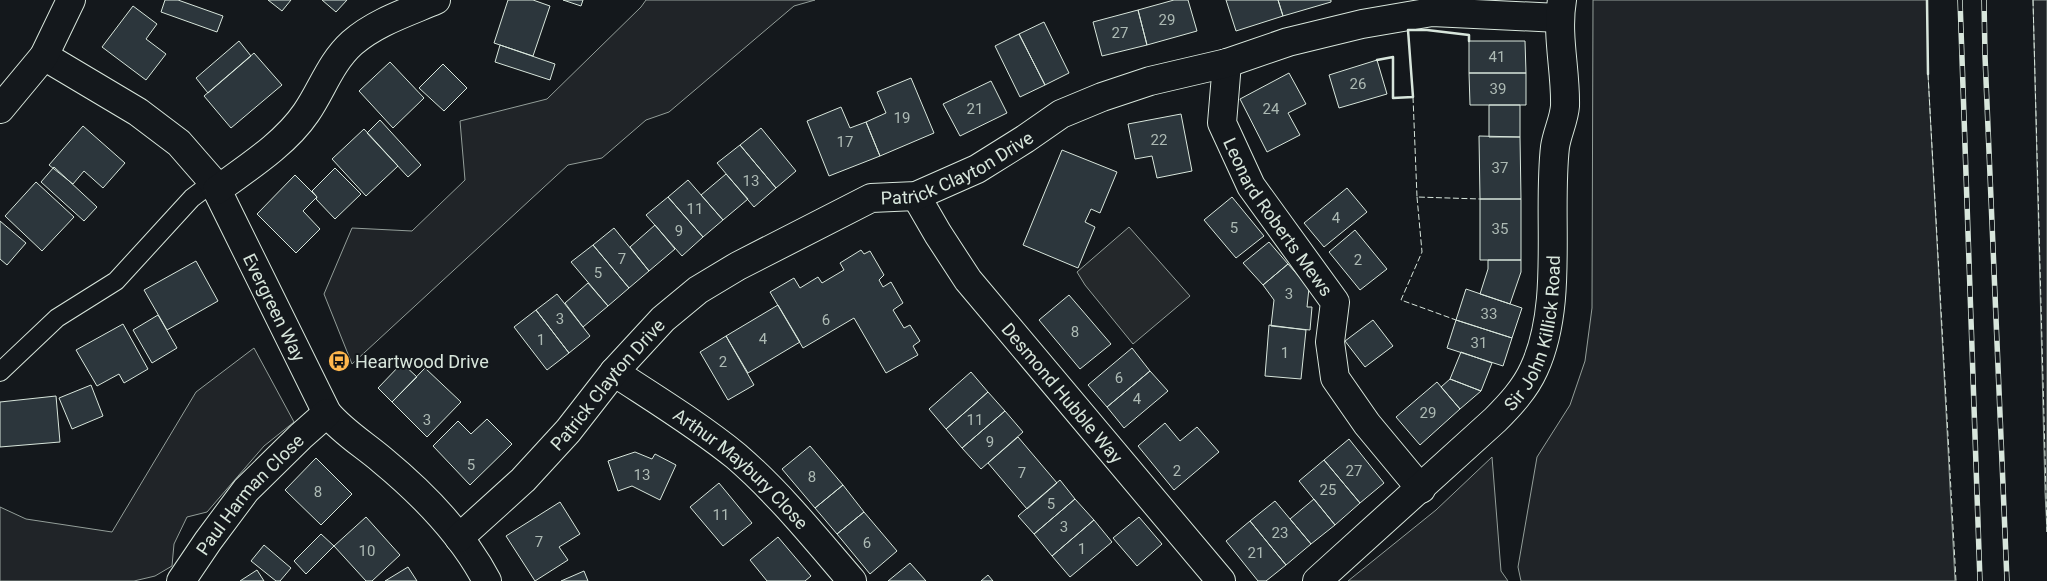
<svg xmlns="http://www.w3.org/2000/svg" width="2047" height="581" font-family="Roboto,sans-serif">
<style>
.green{fill:#202428;stroke:#939e99}
.parking{fill:#24282b;stroke:#939e99}
.building{fill:#2c363c;stroke:#d8e6dc}
.lines{fill:none;stroke-linecap:round;stroke-linejoin:round}
.service-casing{stroke:#d8e6dc;stroke-width:20}
.minor-casing{stroke:#d8e6dc;stroke-width:30}
.service{stroke:#14181c;stroke-width:18}
.minor{stroke:#14181c;stroke-width:28}
.rail-casing{stroke:#d8e6dc;stroke-width:5.5}
.rail{stroke:#14181c;stroke-width:4;stroke-dasharray:11;stroke-linecap:butt}
.fence{stroke:#d8e6dc;stroke-width:1;stroke-dasharray:6 2.5;stroke-linecap:butt}
.wall{stroke:#d8e6dc;stroke-width:2.5}
.labels{text-anchor:middle;dominant-baseline:central;stroke-width:4;stroke-linejoin:round;paint-order:stroke}
.number-label{font-size:15px;fill:#adbab4}
.street-label{font-size:18px;fill:#d8e6dc;stroke:#14181c}
.poi-label{font-size:18px;fill:#d8e6dc;stroke:#14181c;text-anchor:start}
</style>
<rect width="100%" height="100%" fill="#14181c"/>
<path class="green" d="M646,0h169l-21,6 -125,106 -23,8 -44,38 -34,7 -216,199 -28,-70 28,-66 60,3 53,-51 -5,-59 87,-22 94,-92z
M1593,0h334l1,74 27,507h-434l-3,-14 19,-110 33,-52 15,-44 7,-53z
M2033,0h14v532l-2,-39z
M254,348l40,74 -30,24 -57,66 -20,5 -13,27 -2,22 -17,10 -21,5h-134v-74l26,12 86,13 84,-140z
M1492,457l9,114 7,10h-160l88,-71z"/>
<path class="parking" d="M1129,227l61,69 -57,48 -48,-59 -8,-13z"/>
<path class="building" d="M165,0h13l45,16 -6,16 -56,-20z
M268,0h23l-9,11z
M322,0h25l-11,12z
M508,0h25l17,6 -17,50 -39,-13z
M563,0h20l-2,6z
M1174,0h14l9,31 -50,14 -9,-35z
M1226,0h52l5,16 -47,15z
M1278,0h53v2l-48,14z
M133,6l24,18 -11,15 20,15 -20,26 -44,-33z
M1138,10l9,35 -45,11 -9,-34z
M1044,22l25,51 -24,12 -26,-51z
M1019,34l26,51 -25,12 -25,-51z
M239,41l12,15 -43,37 -12,-15z
M1469,41h56l1,32h-57z
M500,45l55,19 -5,16 -55,-18z
M254,53l28,32 -51,43 -27,-32z
M1377,60l10,34 -48,14 -10,-33z
M390,62l34,36 -31,30 -34,-37z
M443,64l24,24 -23,23 -25,-23z
M1289,73l17,31 -18,9 12,22 -33,17 -27,-53z
M1469,73h57v32h-56z
M911,78l23,55 -54,23 -14,-34 20,-9 -9,-21z
M991,81l16,32 -47,23 -17,-32z
M1489,105h31v32h-31z
M841,107l9,21 16,-6 14,34 -51,20 -22,-55z
M1181,114l11,57 -35,7 -5,-22 -17,3 -7,-35z
M380,120l41,45 -13,12 -41,-44z
M83,126l42,37 -22,25 -19,-17 -11,13 -24,-19z
M761,128l35,43 -20,17 -36,-43z
M364,129l34,37 -32,30 -34,-37z
M1479,136l41,1 1,62h-41z
M740,145l36,43 -22,19 -37,-44z
M1062,150l55,22 -17,41 -9,-4 -6,13 10,5 -17,41 -55,-23z
M54,167l43,40 -13,14 -43,-39z
M335,168l26,26 -26,25 -19,-20 1,-2 -5,-6z
M726,174l22,25 -25,21 -22,-25z
M295,175l22,22 -14,14 17,18 -24,24 -39,-39z
M688,180l35,40 -20,17 -35,-40z
M36,182l38,35 -32,34 -37,-35z
M1347,188l20,24 -43,35 -20,-24z
M668,197l35,40 -21,19 -36,-41z
M1232,197l32,39 -28,22 -32,-38z
M1480,199h41v61h-41z
M0,221l26,22 -19,22 -7,-6z
M655,225l20,24 -26,22 -19,-24z
M614,228l35,43 -20,17 -36,-43z
M1355,230l32,39 -27,21 -31,-38z
M1269,242l19,22 -25,21 -20,-22z
M593,245l36,43 -21,18 -37,-44z
M861,250l3,4 6,-3 14,24 -5,5 4,7 8,-5 12,21 -10,7 11,18 6,-3 10,16 -7,5 5,9 -32,18 -32,-55 -51,30 -33,-56 24,-14 6,10 18,-11 4,6 22,-13 -4,-7z
M1488,260h33v12l-11,32 -30,-10 8,-25z
M196,261l22,40 -51,29 -23,-40z
M1288,264l21,24 -2,19h5l-2,23 -39,-4 3,-26 -11,-15z
M588,283l20,23 -25,21 -18,-24z
M1466,289l56,19 -10,30 -56,-18z
M557,294l33,42 -21,17 -33,-43z
M1069,295l42,49 -31,25 -41,-49z
M778,305l22,37 -52,31 -22,-37z
M536,310l33,43 -22,17 -33,-43z
M158,315l19,33 -25,15 -19,-33z
M1373,320l20,26 -28,21 -20,-26z
M1456,320l56,18 -9,28 -56,-18z
M123,324l25,45 -24,14 -5,-9 -22,12 -21,-36z
M1269,325l37,5 -5,49 -36,-3z
M726,336l28,49 -26,15 -28,-48z
M1132,348l18,23 -43,36 -19,-22z
M1461,352l31,11 -11,28 -31,-12z
M402,363l15,14 -25,25 -14,-14z
M425,368l36,34 -34,35 -35,-35z
M1150,371l18,20 -44,37 -17,-21z
M971,372l17,20 -42,37 -17,-20z
M1450,379l31,12 -21,18 -19,-22z
M1437,382l23,27 -40,36 -24,-28z
M91,385l12,31 -31,13 -13,-31z
M988,392l17,19 -43,37 -16,-19z
M56,396l4,46 -60,5v-45z
M1005,411l18,21 -42,37 -19,-21z
M487,419l25,25 -42,41 -37,-39 25,-25 13,13z
M1165,423l15,18 17,-14 22,25 -45,38 -36,-44z
M1018,437l39,46 -30,26 -39,-46z
M1349,439l35,44 -24,20 -36,-43z
M810,446l33,39 -28,23 -33,-39z
M635,452l17,7 3,-5 21,11 -16,35 -28,-14 -14,5 -10,-30z
M316,458l36,36 -31,31 -36,-35z
M1324,460l36,43 -25,22 -36,-44z
M1060,480l15,19 -41,35 -16,-18z
M719,483l33,40 -29,23 -33,-39z
M843,485l21,27 -27,22 -22,-26z
M1075,499l19,21 -42,36 -18,-22z
M1314,499l21,26 -24,19 -21,-25z
M1275,501l36,43 -25,21 -36,-44z
M560,502l20,32 -21,13 9,13 -33,21 -29,-45z
M864,512l33,39 -27,23 -33,-40z
M366,517l34,38 -28,26h-6l-32,-35z
M1139,517l23,27 -25,22 -24,-28z
M1094,520l18,22 -42,35 -18,-21z
M1250,521l36,44 -20,16h-8l-32,-40z
M321,534l13,12 -28,28 -12,-13z
M778,537l33,39 -6,5h-38l-17,-21z
M264,545l27,23 -11,13h-4l-25,-20z
M910,563l16,18h-38z
M408,567l9,14h-32z
M257,570l7,11h-24z
M584,571l4,10h-27z
M988,575l5,6h-12z"/>
<g class="lines">
<g class="service-casing">
<path id="service" d="M0,372l57,-54 59,-37 76,-83 21,-16"/>
</g>
<g class="minor-casing">
<g id="minor">
<path id="s1" d="M44,56l94,56 41,31 34,39 114,231c16,19 36,31 55,47 40,33 81,75 105,121"/>
<path id="s2" d="M1227,63l-5,60 29,63 84,116 -5,40 5,36 32,46 54,65"/>
<path d="M0,109l44,-53 27,-56"/>
<path d="M217,190c30,-22 68,-46 89,-77 16,-23 24,-50 46,-70 24,-21 56,-31 84,-43"/>
<path id="s3" d="M916,196l22,38 30,46 253,301"/>
<path id="s4" d="M614,372c41,27 84,53 122,84 43,37 79,82 116,125"/>
<path id="s5" d="M459,538l64,-58 45,-49 46,-59 49,-53 35,-29 40,-24 133,-68 45,-2 61,-27 48,-30 36,-25 41,-17 48,-16 77,-18 61,-21 74,-18 70,-12 127,6"/>
<path id="s6" d="M181,581l27,-40 38,-51 55,-54 26,-23"/>
<path id="s7" d="M1317,581l178,-161c15,-15 30,-31 39,-51 30,-65 13,-152 21,-222 2,-14 9,-27 10,-41 1,-35 -9,-71 -3,-106"/>
</g>
</g>
<use href="#service" class="service"/>
<use href="#minor" class="minor"/>
<g class="rail-casing">
<path id="rail" d="M1960,0l20,581
M1984,0l1,56 22,525"/>
</g>
<use href="#rail" class="rail"/>
<path class="fence" d="M2033,0l14,532
M1928,74l28,507
M1413,97l4,100 63,2
M1417,197l5,55 -21,48 55,20"/>
<path class="wall" d="M1927,0l1,74
M1377,60l16,-3v41l20,-1 -5,-67h19l42,5v6"/>
</g>
<defs>
<g id="bus-disc" transform="scale(1.125)"><circle r="9.5" fill="#ffb74d" stroke="#14181c"/><path d="M-5-6H5V4H4V6H2V4H-2V6H-4V4H-5ZM-3.5-4V0h7V-4ZM-3.5 1.2v1.5H-2V1.2ZM2 1.2v1.5H3.5V1.2Z" fill="#111"/></g>
</defs>
<g fill-rule="evenodd">
<use href="#bus-disc" x="339" y="361"/>
</g>
<g class="labels">
<g class="number-label">
<text x="1167" y="20">29</text>
<text x="1120" y="33">27</text>
<text x="1497" y="57">41</text>
<text x="1358" y="84">26</text>
<text x="1498" y="89">39</text>
<text x="975" y="109">21</text>
<text x="1271" y="109">24</text>
<text x="902" y="118">19</text>
<text x="1159" y="140">22</text>
<text x="845" y="142">17</text>
<text x="1500" y="168">37</text>
<text x="751" y="181">13</text>
<text x="695" y="209">11</text>
<text x="1336" y="218">4</text>
<text x="1234" y="228">5</text>
<text x="1500" y="229">35</text>
<text x="679" y="231">9</text>
<text x="622" y="259">7</text>
<text x="1358" y="260">2</text>
<text x="598" y="273">5</text>
<text x="1289" y="294">3</text>
<text x="1489" y="314">33</text>
<text x="560" y="319">3</text>
<text x="826" y="320">6</text>
<text x="1075" y="332">8</text>
<text x="763" y="339">4</text>
<text x="541" y="340">1</text>
<text x="1479" y="343">31</text>
<text x="1285" y="353">1</text>
<text x="723" y="362">2</text>
<text x="1119" y="378">6</text>
<text x="1137" y="399">4</text>
<text x="1428" y="413">29</text>
<text x="427" y="420">3</text>
<text x="975" y="420">11</text>
<text x="990" y="442">9</text>
<text x="471" y="465">5</text>
<text x="1177" y="471">2</text>
<text x="1354" y="471">27</text>
<text x="1022" y="473">7</text>
<text x="642" y="475">13</text>
<text x="812" y="477">8</text>
<text x="1328" y="490">25</text>
<text x="318" y="492">8</text>
<text x="1051" y="504">5</text>
<text x="721" y="515">11</text>
<text x="1064" y="527">3</text>
<text x="1280" y="533">23</text>
<text x="539" y="542">7</text>
<text x="867" y="543">6</text>
<text x="1082" y="549">1</text>
<text x="367" y="551">10</text>
<text x="1256" y="553">21</text>
</g>
<g class="street-label">
<text stroke="none"><textPath href="#s5" startOffset="634">Patrick Clayton Drive</textPath></text>
<text stroke="none"><textPath href="#s2" startOffset="170">Leonard Roberts Mews</textPath></text>
<text stroke="none"><textPath href="#s1" startOffset="352">Evergreen Way</textPath></text>
<text stroke="none"><textPath href="#s7" startOffset="339">Sir John Killick Road</textPath></text>
<text stroke="none"><textPath href="#s5" startOffset="214">Patrick Clayton Drive</textPath></text>
<text stroke="none"><textPath href="#s3" startOffset="246">Desmond Hubble Way</textPath></text>
<text stroke="none"><textPath href="#s4" startOffset="160">Arthur Maybury Close</textPath></text>
<text stroke="none"><textPath href="#s6" startOffset="111">Paul Harman Close</textPath></text>
</g>
<g class="poi-label">
<text x="355" y="361">Heartwood Drive</text>
</g>
</g>
</svg>
